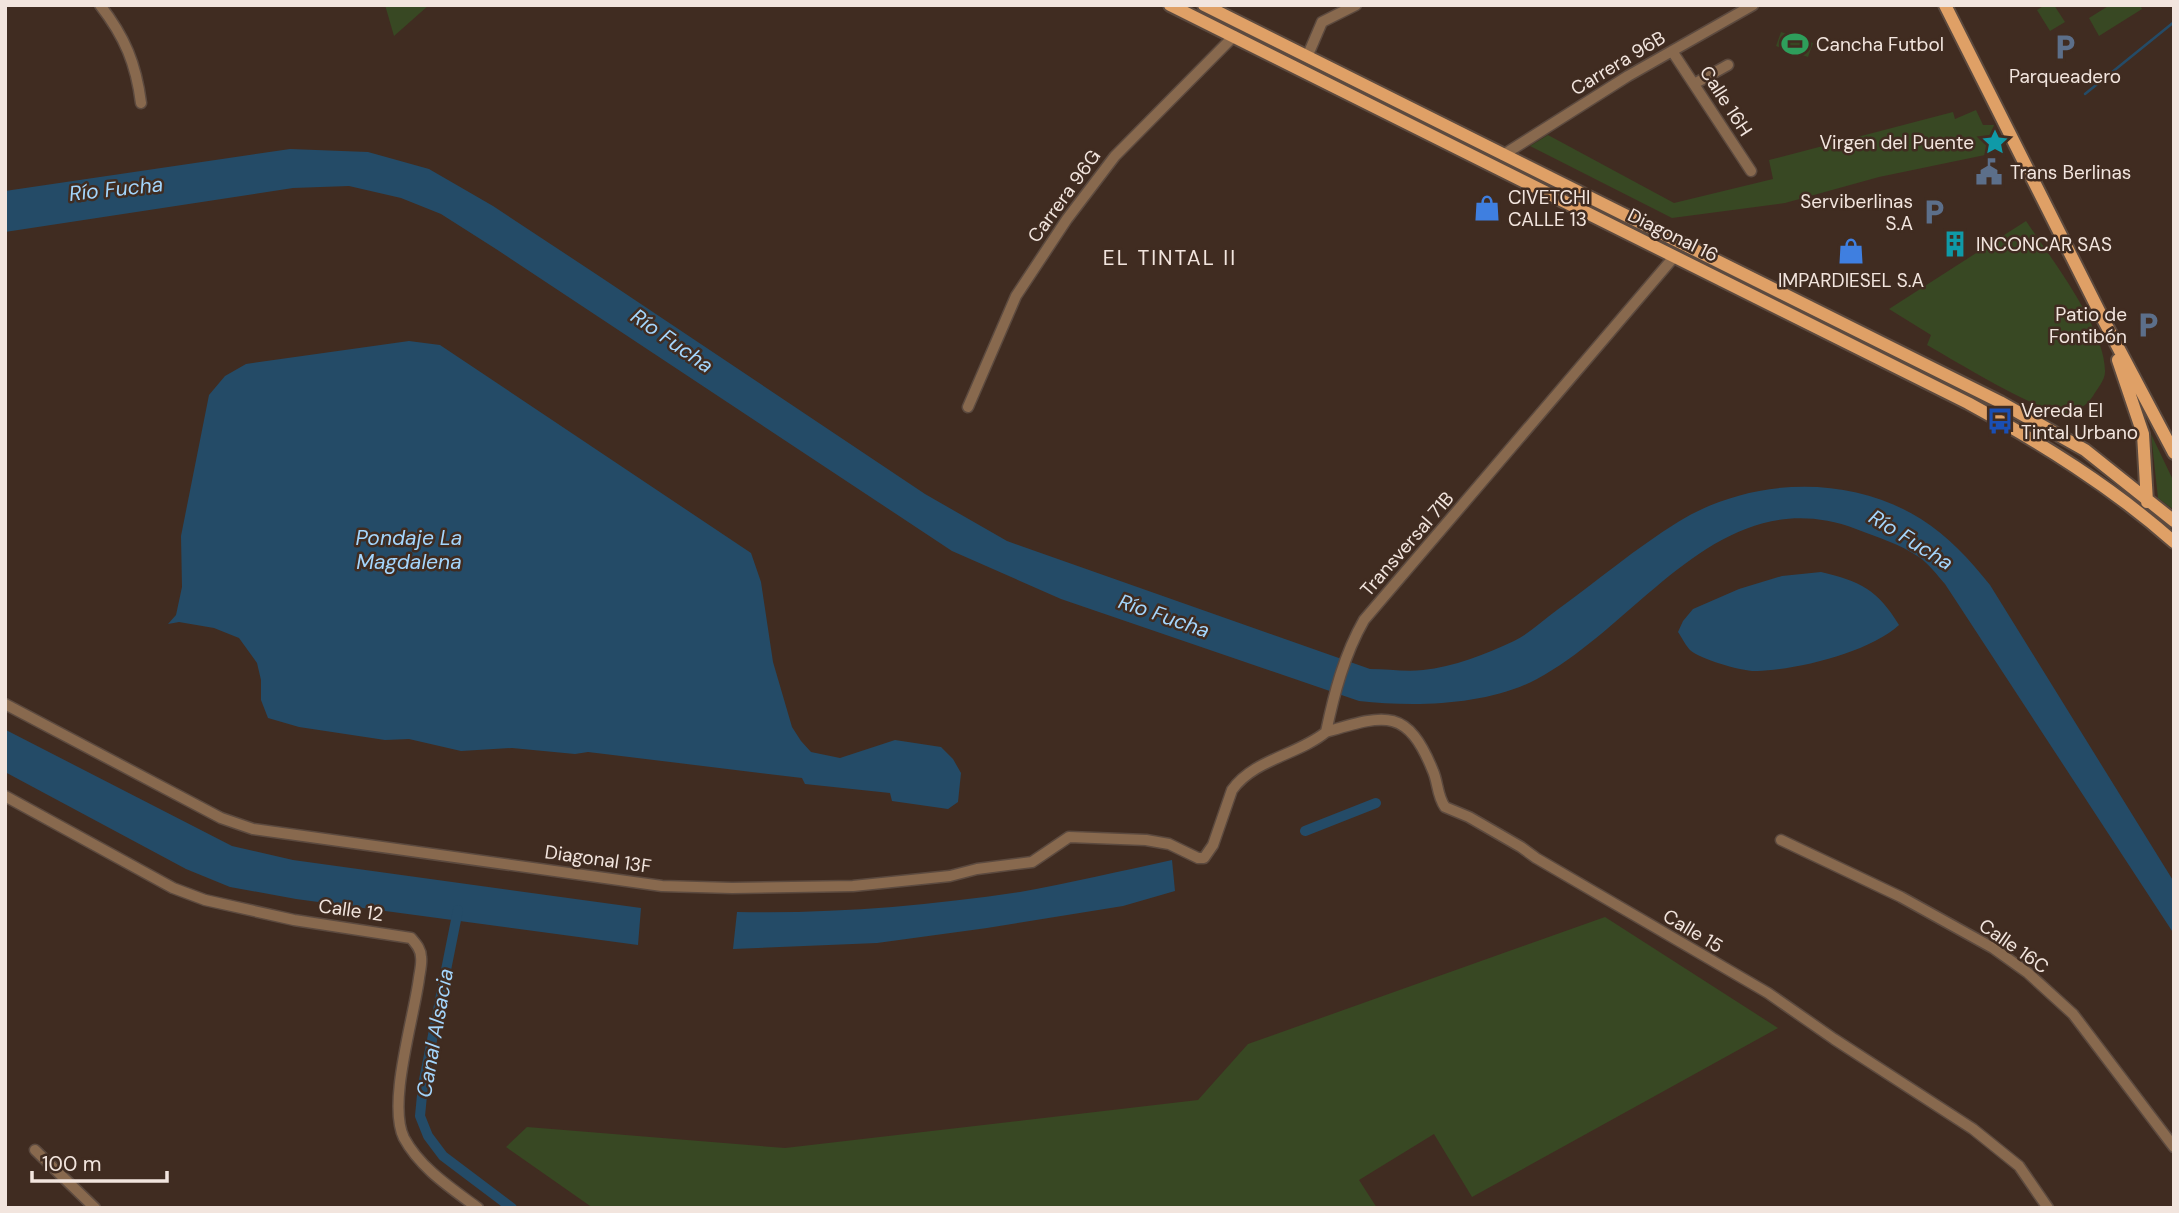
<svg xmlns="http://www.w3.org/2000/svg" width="2179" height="1213" font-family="'DM Sans',sans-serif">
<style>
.green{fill:#384823}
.water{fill:#244b67}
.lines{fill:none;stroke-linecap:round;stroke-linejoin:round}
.stream{stroke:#244b67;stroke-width:2.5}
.canal{stroke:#244b67;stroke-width:10}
.minor-casing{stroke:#5c4a3f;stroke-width:13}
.major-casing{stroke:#5c4a3f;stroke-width:16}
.minor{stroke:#88694e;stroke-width:10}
.major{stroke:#dfa066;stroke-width:12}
.labels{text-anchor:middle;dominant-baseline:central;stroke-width:5;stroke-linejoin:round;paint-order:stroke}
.poi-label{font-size:19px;fill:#f2e5de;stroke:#402c21;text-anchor:start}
.street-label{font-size:19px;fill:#f2e5de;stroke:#402c21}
.water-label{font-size:21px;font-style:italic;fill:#a4d6fd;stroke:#402c21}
.neighbourhood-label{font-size:21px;letter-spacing:2px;fill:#f2e5de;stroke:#402c21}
</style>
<rect width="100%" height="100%" fill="#402c21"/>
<path class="green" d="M385,5h44l-35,31z
M2045,5h9l11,17 -15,9 -13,-21z
M2110,5h30l2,4 -43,27 -10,-18z
M1781,32l32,11 -5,14 -32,-11z
M1976,110l7,15h12l9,22 -19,8 -106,22 -94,26 -113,15 -142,-72 18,-11 126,68 99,-24 -4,-19 184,-48 2,7z
M2026,221c24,36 80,108 79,151 0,8 -8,17 -12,24 -5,8 -16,16 -26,17 -27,1 -113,-53 -140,-68l4,-10 -42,-26z
M2151,434l23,48v28l-16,-12z
M1605,917l173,111 -306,169 -38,-63 -75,46 18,28h-784l-87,-61 21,-20 258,21 413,-48 50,-56z"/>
<path class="water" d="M290,149l78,3 61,17 64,37 109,72 323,216 82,47 363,128c17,0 36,3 53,1 30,-3 64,-16 91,-29 15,-7 29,-21 43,-31 40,-29 79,-62 121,-88 71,-44 170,-49 243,-3 27,17 49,41 69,66l184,297v52l-229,-350c-8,-9 -16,-20 -26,-27 -19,-13 -42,-20 -63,-28 -136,-51 -215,95 -319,150 -51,27 -123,28 -178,22l-298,-102 -109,-48 -456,-302 -55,-35 -40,-16 -52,-12 -56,2 -288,44v-41z
M409,341l31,4 311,208 10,29 12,80 19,65 9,14 10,11 29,6 55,-18 46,7 12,12 8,14 -3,29 -10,7 -56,-8 -2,-8 -85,-9 -3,-6 -214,-26 -13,2 -63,-6 -51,3 -52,-12 -24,1 -86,-13 -31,-9 -7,-18v-20l-4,-17 -18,-25 -25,-10 -35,-6 -11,2 8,-9 6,-28 -1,-51 28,-141 16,-19 21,-12z
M1821,572c39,9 57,18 78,53 -29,27 -102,45 -142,46 -14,1 -57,-12 -67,-21 -4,-4 -8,-12 -12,-18l5,-11 10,-12 46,-20 43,-13z
M6,730l226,116 61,14 348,48 -3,37 -342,-46 -66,-12 -44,-18 -181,-97z
M1172,860l3,31 -52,15 -136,22 -110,15 -144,6 4,-37c95,2 189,-6 283,-20 50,-9 101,-21 152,-32z"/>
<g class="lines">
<path class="stream" d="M2085,94l89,-72"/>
<path class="canal" d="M1305,831l71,-28
M458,910l-35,175 -3,31 8,20 15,20 69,52"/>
<g class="minor-casing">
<path id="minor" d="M100,5c25,32 36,59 41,98
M1672,51l79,120
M1307,57l15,-35 34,-17
M1694,84l34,-19
M1503,155l125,-79 125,-71
M968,407l48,-111 51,-77 48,-63 119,-120
M5,704l216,114 32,11 409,57 70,2 121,-2 97,-10 27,-7 55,-7 37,-25 77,3 23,4 29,14h6l9,-13 19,-55c22,-31 66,-35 94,-58 8,-38 18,-77 38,-112l310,-363
M1326,732c58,-17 81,-26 107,39 5,11 4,25 12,36l24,10 52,30 15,11 232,135 66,46 139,90 46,37 29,42
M5,796l168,92 32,12 89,20 117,18c5,6 10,11 10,19 1,6 -1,14 -2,21 -5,40 -32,126 -15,160 16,30 47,50 74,70
M1781,840l120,57 92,51 35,25 45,41 101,133
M35,1150l60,58"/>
</g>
<g class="major-casing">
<path id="major" d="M1170,5l798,398c73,40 144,84 206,139
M1204,5l796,397 85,48 89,71
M1945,5l157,312 72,136
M2118,360l25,74 4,68"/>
</g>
<use href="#minor" class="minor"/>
<use href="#major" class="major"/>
</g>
<defs>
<g id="stadium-bare" transform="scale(2.1)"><path d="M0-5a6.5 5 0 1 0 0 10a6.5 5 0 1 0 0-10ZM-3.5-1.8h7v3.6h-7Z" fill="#2e9e5b" stroke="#402c21" stroke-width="2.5" paint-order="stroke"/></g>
<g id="parking-bare" transform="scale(2.1)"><path d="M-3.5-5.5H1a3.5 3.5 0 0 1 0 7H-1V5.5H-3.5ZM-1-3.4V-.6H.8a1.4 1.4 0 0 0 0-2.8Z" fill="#5c6f8a" stroke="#402c21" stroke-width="2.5" paint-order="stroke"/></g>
<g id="sight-bare" transform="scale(2.1)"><path d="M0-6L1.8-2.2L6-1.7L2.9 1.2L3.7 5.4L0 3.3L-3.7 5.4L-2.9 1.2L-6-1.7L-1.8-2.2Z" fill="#0f9aa8" stroke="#402c21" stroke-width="2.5" paint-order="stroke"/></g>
<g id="civic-bare" transform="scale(2.1)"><path d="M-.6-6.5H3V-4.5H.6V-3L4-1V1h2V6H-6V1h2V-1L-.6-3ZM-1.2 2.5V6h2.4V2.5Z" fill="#5c6f8a" stroke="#402c21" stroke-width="2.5" paint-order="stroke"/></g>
<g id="shop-bare" transform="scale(2.1)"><path d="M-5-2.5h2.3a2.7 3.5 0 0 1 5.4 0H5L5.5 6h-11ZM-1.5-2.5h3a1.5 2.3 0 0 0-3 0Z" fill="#3f7fe0" stroke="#402c21" stroke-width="2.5" paint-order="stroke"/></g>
<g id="building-bare" transform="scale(2.1)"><path d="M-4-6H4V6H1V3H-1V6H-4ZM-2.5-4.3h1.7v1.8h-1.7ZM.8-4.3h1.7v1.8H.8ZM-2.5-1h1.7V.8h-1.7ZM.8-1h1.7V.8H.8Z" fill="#0f9aa8" stroke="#402c21" stroke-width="2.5" paint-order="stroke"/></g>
<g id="bus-bare" transform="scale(2.1)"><path d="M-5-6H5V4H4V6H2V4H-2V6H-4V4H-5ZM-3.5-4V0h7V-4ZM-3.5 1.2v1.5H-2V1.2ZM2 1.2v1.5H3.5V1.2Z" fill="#1a4fb4" stroke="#402c21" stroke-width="2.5" paint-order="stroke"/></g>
</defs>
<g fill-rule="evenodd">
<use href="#stadium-bare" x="1795" y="44"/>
<use href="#parking-bare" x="2065" y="47"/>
<use href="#sight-bare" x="1995" y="142"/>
<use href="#civic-bare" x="1989" y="172"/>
<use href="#shop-bare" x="1487" y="208"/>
<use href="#parking-bare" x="1934" y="212"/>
<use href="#building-bare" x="1955" y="244"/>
<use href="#shop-bare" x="1851" y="251"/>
<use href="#parking-bare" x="2148" y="325"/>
<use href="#bus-bare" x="2000" y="421"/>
</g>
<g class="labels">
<g class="poi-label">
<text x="1816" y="44">Cancha Futbol</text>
<text x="2065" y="76" text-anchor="middle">Parqueadero</text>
<text x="1974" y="142" text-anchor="end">Virgen del Puente</text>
<text x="2010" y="172">Trans Berlinas</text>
<text x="1508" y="197">CIVETCHI<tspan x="1508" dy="22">CALLE 13</tspan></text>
<text x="1913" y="201" text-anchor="end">Serviberlinas<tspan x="1913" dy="22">S.A</tspan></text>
<text x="1976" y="244">INCONCAR SAS</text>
<text x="1851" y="280" text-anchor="middle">IMPARDIESEL S.A</text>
<text x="2127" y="314" text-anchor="end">Patio de<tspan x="2127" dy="22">Fontibón</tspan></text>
<text x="2021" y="410">Vereda El<tspan x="2021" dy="22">Tintal Urbano</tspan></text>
</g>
<g class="street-label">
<text transform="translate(1618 63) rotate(-31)">Carrera 96B</text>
<text transform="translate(1726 101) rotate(57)">Calle 16H</text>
<text transform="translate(1064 196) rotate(-54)">Carrera 96G</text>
<text transform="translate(1673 235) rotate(26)">Diagonal 16</text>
<text transform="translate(1407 544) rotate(-49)">Transversal 71B</text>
<text transform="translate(598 859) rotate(8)">Diagonal 13F</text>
<text transform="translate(351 910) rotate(8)">Calle 12</text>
<text transform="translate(1693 931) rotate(31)">Calle 15</text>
<text transform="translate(2014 946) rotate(35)">Calle 16C</text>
</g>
<g class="water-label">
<text transform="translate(116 189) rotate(-6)">Río Fucha</text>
<text transform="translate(672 341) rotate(35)">Río Fucha</text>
<text x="409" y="538">Pondaje La<tspan x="409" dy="24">Magdalena</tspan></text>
<text transform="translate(1911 540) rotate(32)">Río Fucha</text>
<text transform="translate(1164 616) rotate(19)">Río Fucha</text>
<text transform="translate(435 1033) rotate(-80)">Canal Alsacia</text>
</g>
<g class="neighbourhood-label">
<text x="1170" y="258">EL TINTAL II</text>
</g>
</g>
<rect width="2179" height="1213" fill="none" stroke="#f2e5de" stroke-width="14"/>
<path d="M32 1171v10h135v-10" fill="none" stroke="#f2e5de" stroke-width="3.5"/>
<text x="42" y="1171" font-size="21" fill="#f2e5de" stroke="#402c21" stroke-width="5" paint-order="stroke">100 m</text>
</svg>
